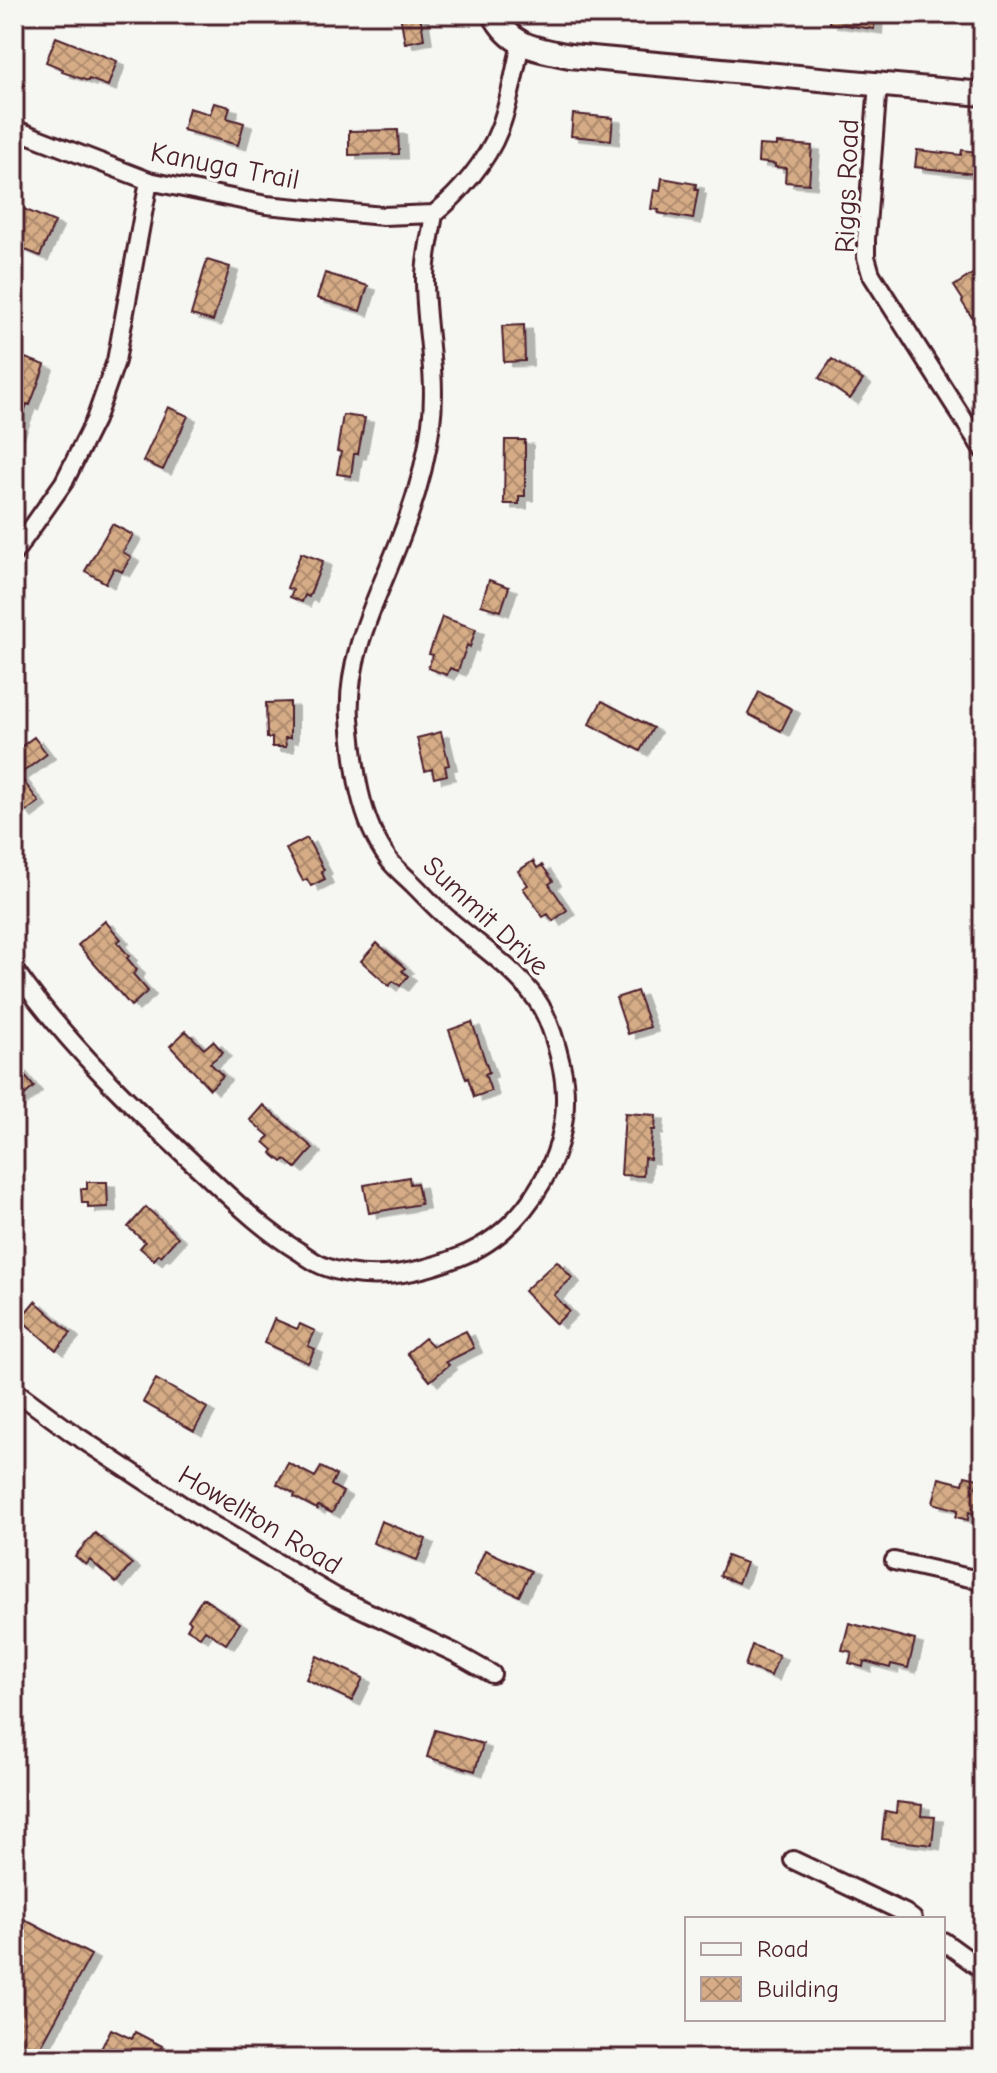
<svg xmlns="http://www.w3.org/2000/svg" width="997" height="2073" font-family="'Comic Neue',sans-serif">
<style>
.building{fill:url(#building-cross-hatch);stroke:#4a1f2b;stroke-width:2;filter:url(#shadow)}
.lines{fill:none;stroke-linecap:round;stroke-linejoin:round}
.street-casing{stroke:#4a1f2b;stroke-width:22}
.secondary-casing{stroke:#4a1f2b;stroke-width:28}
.street{stroke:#f6f6f2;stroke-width:16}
.secondary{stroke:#f6f6f2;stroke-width:22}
.labels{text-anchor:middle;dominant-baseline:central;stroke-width:7;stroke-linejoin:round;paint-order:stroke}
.street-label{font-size:28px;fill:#4a1f2b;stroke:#f6f6f2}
</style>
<defs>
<pattern id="building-cross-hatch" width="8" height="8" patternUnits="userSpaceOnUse" patternTransform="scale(2)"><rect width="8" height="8" fill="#d5ac86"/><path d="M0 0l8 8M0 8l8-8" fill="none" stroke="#af8b6e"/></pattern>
<filter id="shadow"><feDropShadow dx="8" dy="4.5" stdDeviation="0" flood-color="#0004"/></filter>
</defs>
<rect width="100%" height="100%" fill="#f6f6f2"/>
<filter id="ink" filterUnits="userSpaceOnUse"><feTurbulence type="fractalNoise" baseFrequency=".0125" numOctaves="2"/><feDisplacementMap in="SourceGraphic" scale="16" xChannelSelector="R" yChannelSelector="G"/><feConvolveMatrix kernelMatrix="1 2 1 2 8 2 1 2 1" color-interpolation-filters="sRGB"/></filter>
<g filter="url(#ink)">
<path class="building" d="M400,14h20l4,25 -19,4z
M830,14h45l-1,15 -45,-6z
M56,37l61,24 -9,25 -19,-7 -1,2 -26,-9 1,-3 -17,-7z
M214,103l16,4 -3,11 17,5 -6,22 -55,-15 6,-22 21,6z
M573,114l40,4 -2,22 -40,-4z
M398,130l1,24 -50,1v-24z
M777,143l35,3 -3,38 -24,-2 1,-14 -11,-1v-3l-17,-2 1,-17 18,1z
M917,150l44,5 1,-5 16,2 -3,22 -60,-7z
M662,178l34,6 -1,6h3l-5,29 -35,-6 1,-3 -8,-1 3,-19 6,1z
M14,205l41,17 -15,34 -26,-11z
M207,260l23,7 -17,54 -22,-6z
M325,273l43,13 -8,25 -43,-13z
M974,273l9,14v25l-10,7 -11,-17 1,-2 -9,-14z
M524,325l1,36 -21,1 -2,-36z
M14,354l31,11 -15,40 -3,-1 -11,30h-2z
M832,359l31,21 -13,19 -31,-21z
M168,407l20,9 -25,54 -20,-9z
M343,415l22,3 -7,36h-4l-3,22 -14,-2 4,-22 -4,-1z
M505,440h20v56h-6v8h-15z
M112,524l21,11 -10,17 8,5 -9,15 -8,-4 -8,15 -21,-12z
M301,553l22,8 -14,36 -4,-2 -3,7 -12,-5 3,-7 -6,-2z
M489,580l20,7 -8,24 -20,-6z
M442,617l34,12 -6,18 -3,-2 -9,26 -8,-3 -3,7 -19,-7 5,-13 -4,-1z
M759,692l33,17 -11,22 -33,-17z
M602,701l51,27 -13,23 -51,-27z
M290,702v36h-5l1,9h-14v-9h-5l-1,-35z
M441,732l8,33 -4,1 2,9 -13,3 -2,-9 -7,2 -8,-33z
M34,737l13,17 -28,21 20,27 -15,11 -10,-14v-47z
M307,838l17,32 -3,1 4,8 -14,7 -4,-7 -4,2 -17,-32z
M533,861l4,7 5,-3 11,16 -4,3 18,26 -14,11 -5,-7 -5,3 -20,-29 5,-3 -10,-14z
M105,921l16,18 -4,3 12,14 -2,2 10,12 -4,4 15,17 -17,15 -53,-61z
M377,943l28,25 -3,3 6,5 -8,10 -7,-5 -4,5 -28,-25z
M637,991l13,36 -22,7 -12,-36z
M472,1022l17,50 -4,2 6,17 -17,6 -6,-19 -2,1 -17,-49z
M186,1031l18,18 9,-8 10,11 -13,11 13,13 -13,13 -40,-43z
M14,1063l20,24 -20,17z
M263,1105l50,43 -17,20 -11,-9 -3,3 -11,-9 2,-3 -9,-8 5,-6 -19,-16z
M625,1113l31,2 -1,15h-3l-2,29 -6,-1 -1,18 -22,-1z
M409,1177l1,7 7,-1 4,21 -52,9 -5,-28z
M87,1182h20l1,25 -20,1v-5h-6l-1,-14h6z
M146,1207l32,30 -17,19 -2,-2 -5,6 -14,-12 5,-6 -17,-15z
M557,1261l15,17 -18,17 15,16 -13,13 -32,-33z
M35,1301l36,32 -15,17 -36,-31z
M274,1319l23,10 3,-5 15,7 -7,15 7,3 -7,14 -44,-20z
M466,1331l8,17 -28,14 3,3 -19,16 -23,-28 18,-15 8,8z
M156,1379l51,29 -13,23 -51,-29z
M288,1463l27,14 6,-10 15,8 -5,10 12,7 -11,21 -14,-7 -1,3 -23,-12 1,-3 -18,-10z
M965,1476l13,3 -2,8 7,2v27l-14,-4 -1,8 -12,-3 2,-7 -25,-7 6,-25 24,6z
M381,1521l45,18 -9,21 -44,-17z
M95,1533l37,31 -16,19 -26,-23 -4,5 -11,-9z
M485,1550l46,21 -12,25 -45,-21z
M727,1556l19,7 -8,20 -18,-7z
M203,1598l37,25 -14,21 -21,-14 -5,7 -13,-8 4,-7 -3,-2z
M849,1623l66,17 -7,28 -17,-4 -1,4 -26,-7 -1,6 -14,-4 3,-11 -10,-2z
M752,1645l27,10 -8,21 -26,-10z
M317,1656l46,22 -11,23 -46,-22z
M435,1730l48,14 -8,27 -48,-14z
M897,1802l25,3 -1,11 14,1 -3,28 -50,-6 3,-28 11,2z
M14,1914l77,41 -57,104h-20z
M111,2029l21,10 3,-7 27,14 -6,13h-60z"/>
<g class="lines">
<g class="street-casing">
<path id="street" d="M878,83l-12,156v18l5,17 112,176
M14,129l135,52 117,24 117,11 51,-2
M14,553l50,-71 31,-62 21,-59 33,-180
M14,969c55,78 122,141 191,205 30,28 60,57 95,78 7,5 15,11 23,14 45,18 93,8 136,-9 42,-16 72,-50 91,-90 15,-32 19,-69 11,-103 -5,-22 -12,-47 -25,-65 -22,-31 -56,-53 -84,-77 -14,-11 -26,-25 -38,-37 -8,-8 -18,-16 -25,-25 -30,-41 -35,-92 -39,-142 -4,-62 27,-119 49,-176 15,-37 27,-79 32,-118 7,-50 -7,-100 -6,-149 1,-20 6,-41 9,-61 26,-21 53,-53 65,-84 11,-27 15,-58 22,-86
M14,1390l57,42 135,89 128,75 121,57 37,21
M894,1561l89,20
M793,1860l112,53 8,6
M943,1941l40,29"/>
</g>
<g class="secondary-casing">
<path id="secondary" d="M494,14c17,33 42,35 76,42l413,38"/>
</g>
<use href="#street" class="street"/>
<use href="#secondary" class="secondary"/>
</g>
</g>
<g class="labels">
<g class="street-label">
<text transform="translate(225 166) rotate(11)">Kanuga Trail</text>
<text transform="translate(847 186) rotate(-88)">Riggs Road</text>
<text transform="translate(486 916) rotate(43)">Summit Drive</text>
<text transform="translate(260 1520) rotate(31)">Howellton Road</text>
</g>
</g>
<rect width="997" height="2073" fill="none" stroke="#f6f6f2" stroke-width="48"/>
<rect x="24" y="24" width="949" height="2025" fill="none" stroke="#4a1f2b" stroke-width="3" filter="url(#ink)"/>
<rect x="685" y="1917" width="260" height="104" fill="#f6f6f2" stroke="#b1a0a2" stroke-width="2"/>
<rect x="701" y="1943" width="40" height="12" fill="#f6f6f2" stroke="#b1a0a2" stroke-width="2"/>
<text x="757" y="1957" font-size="24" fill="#4a1f2b">Road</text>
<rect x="701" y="1977" width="40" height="24" fill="url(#building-cross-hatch)" stroke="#b1a0a2" stroke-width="2"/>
<text x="757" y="1997" font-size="24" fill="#4a1f2b">Building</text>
</svg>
